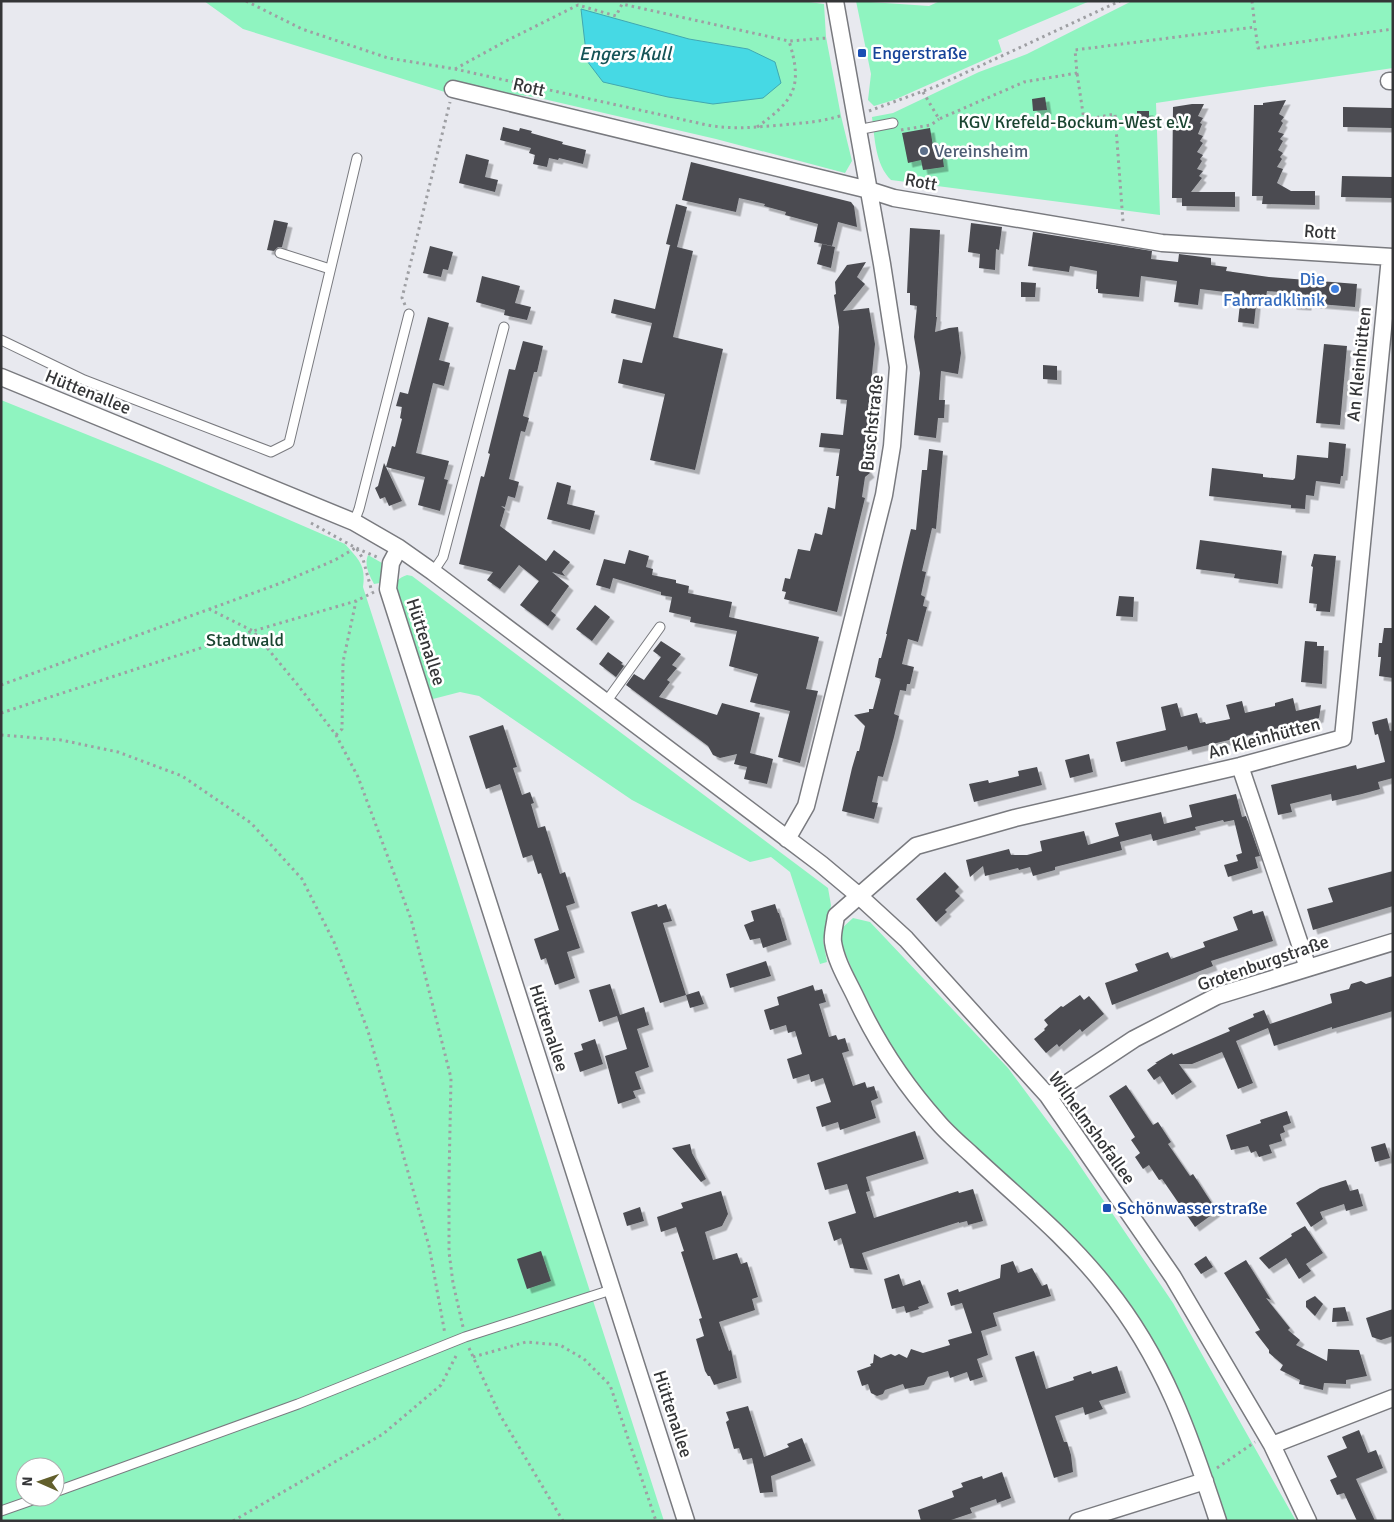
<svg xmlns="http://www.w3.org/2000/svg" width="1394" height="1522" font-family="Signika,sans-serif">
<style>
.green{fill:#8ff4c0;fill-rule:evenodd}
.water{fill:#46d9e4;stroke:#41a8b0}
.building{fill:#4b4c51;filter:url(#shadow)}
.lines{fill:none;stroke-linecap:round;stroke-linejoin:round}
.service-casing{stroke:#797a7f;stroke-width:11}
.minor-casing{stroke:#797a7f;stroke-width:19}
.path{stroke:#9e9fa3;stroke-width:3;stroke-dasharray:2.5 4;stroke-linecap:butt}
.service{stroke:#fff;stroke-width:9}
.minor{stroke:#fff;stroke-width:16}
.transit-dot{fill:#1a4fb4;stroke:#fff;stroke-width:2}
.service-dot{fill:#5c6f8a;stroke:#fff;stroke-width:2}
.shop-dot{fill:#3f7fe0;stroke:#fff;stroke-width:2}
.labels{text-anchor:middle;dominant-baseline:central;stroke-width:5;stroke-linejoin:round;paint-order:stroke}
.transit-label{font-size:18px;fill:#164399;stroke:#fff;text-anchor:start}
.street-label{font-size:18px;fill:#343537;stroke:#fff}
.park-label{font-size:18px;fill:#1a4531;stroke:#fff}
.service-label{font-size:18px;fill:#4e5e75;stroke:#fff;text-anchor:start}
.shop-label{font-size:18px;fill:#366cbe;stroke:#fff;text-anchor:end}
.water-label{font-size:19px;font-style:italic;fill:#155357;stroke:#fff}
</style>
<defs>
<filter id="shadow"><feDropShadow dx="4.5" dy="4.5" stdDeviation="0" flood-color="#0004"/></filter>
</defs>
<rect width="100%" height="100%" fill="#e8e9ef"/>
<path class="green" d="M204,1h598l22,3 2,33 15,79 11,45 -7,12 -129,-34 -181,-42 -85,-10 -2,6 -205,-64zM689,39l59,10 -35,55z
M856,1l73,5 11,-5h150l-92,39 4,12 -108,48 -20,6 -6,-6 3,-26z
M1132,1h261v67l-237,35 4,112 -269,-35c-16,-16 -16,-41 -19,-63l21,-4 86,-41 48,-18z
M1,400l159,64 185,80c14,16 21,21 18,43l301,934h-663zM25,1467h30v30h-30z
M368,555l14,8 -2,20 -6,1c-5,-9 -10,-19 -6,-29z
M407,575l5,1 416,312 3,17 -3,22 -5,13 4,22 -7,2 -30,-92 -19,-15 -21,5 -118,-62 -153,-104 -19,-4 -31,8 -35,-109c1,-9 4,-13 13,-16z
M853,918l17,4 138,146 64,86 101,149 123,218h-72l-77,-185 -232,-251 -32,-53 -29,-58 -13,-31v-14z"/>
<path class="water" d="M581,9l108,30 59,10 27,13 6,21 -18,15 -50,6 -45,-7 -65,-15 -16,-21z"/>
<path class="building" d="M1045,97l2,13 -14,1 -1,-12z
M1286,100l-7,14 5,3 -3,4 2,2 -5,9 6,2 -4,5 3,2 -5,9 5,3 -3,4 2,2 -5,8 6,2 -6,14 14,8h24v14l-53,-1 1,-8h-11l2,-91h9v-2z
M1192,104h12l-6,12 5,2 -3,5 2,1 -4,10 5,2 -3,5 3,2 -6,9 6,3 -3,4 2,2 -5,8 6,2 -4,5 3,2 -11,14h44v15l-53,-1v-8h-10l1,-91z
M1343,107l50,1v20l-50,-1z
M1137,111h12v14h-12z
M503,127l16,4 1,-3 12,3 -1,2 32,9 -1,2 24,6 -3,14 -24,-6 -1,2 -9,-2 -2,9 -14,-3 2,-9 -6,-2 2,-5 -31,-8z
M930,128l3,18 8,-1 3,22 -21,3 -2,-10 -13,3 -6,-30z
M466,154l23,6 -4,17 13,3 -3,12 -36,-9z
M691,162l160,40 3,4 3,21 -19,-5 -6,24 -18,-4 4,-18 -33,-9 1,-3 -22,-6 1,-2 -26,-6 -3,14 -54,-12z
M1342,176l51,1 -1,21 -51,-1z
M676,204l11,3 -10,40 16,4 -20,86 50,12 -28,121 -45,-10 15,-66 -47,-11 5,-24 19,4 10,-40 -41,-10 3,-14 41,10 15,-64 4,1 -8,-2z
M274,220l14,3 -6,24h-4l-4,4 -7,-1z
M971,223l31,4 -3,23 -3,-1 -1,21 -16,-2 1,-14 -12,-2z
M910,228l30,2 -4,87h1l-2,15 14,-4 9,-1 3,26 -3,21 -17,-3 -2,29h6l-1,18h-6l-2,20 -22,-3 6,-62 -6,-36 3,-31 -7,-1v-12h-3z
M1033,232l119,19 -1,8 27,3 1,-8 32,4v7l16,2 -1,4 43,6 88,7 -2,23 -48,-4v3l-15,-1 1,-12 -26,-2 -1,6 -9,-1 -3,28 -16,-2 3,-28 -41,-5 -2,16 -24,-3 3,-21 -36,-5 -2,21 -41,-4v-4h-2l1,-18 -27,-5 -1,6 -41,-6z
M822,244l13,3 -4,21 -14,-4z
M430,246l23,6 -5,18 -5,-1 -2,8 -18,-4z
M866,262l-9,15 8,7 -22,27 26,-3 6,36 -8,79h6l-1,3h2l-2,22 -3,-1 -3,20 4,6 -5,4 -3,20 3,1 -28,114 -53,-13 2,-7 -4,-1 3,-13 5,1 8,-30 12,2 5,-18 7,2 6,-28 7,2 4,-33h-3l4,-27 -21,-2 2,-14 22,2 4,-35 -11,-1 3,-72 -5,-32 2,-1 -1,-12 12,-17z
M482,276l38,10 -5,17 16,4 -4,13 -23,-5 1,-5 -29,-8z
M1021,282l15,1 -1,14h-14z
M428,317l21,6 -10,37 11,3 -6,23 -11,-3 -17,70 33,8 -5,18 4,1 -8,31 -22,-6 7,-28 -39,-10 16,34 -13,5 -4,-9 -5,2 -5,-11 3,-2 6,-23 2,4 6,-21 3,1 7,-28 -2,-1 2,-11 -6,-1 4,-14 8,2z
M523,341l20,5 -6,26h-3l-11,44 6,2 -4,14 -4,-1 -12,48 10,3 -4,16 -7,-2 -3,11 -4,-1 4,3 -5,17 46,35 8,-11 16,12 -8,10 3,4 -13,-4 17,14 -18,25 5,4 -8,11 -28,-21 19,-24 -20,-16 -19,24 -13,-9 6,-8 -34,-8 22,-88 3,1 6,-23 -2,-1 21,-84 6,1z
M1324,344l23,2 -7,79 -24,-2z
M1043,365l14,1v14l-14,-1z
M1329,442l17,2 -3,32h-2l-1,8 -24,-3 -2,15 -8,-1 -1,14 -14,-1v-3l-82,-9 3,-28 51,6v3l30,3 2,-2 2,-23 31,3z
M929,449l14,2 -7,78 -4,-1 -10,43 4,1 -5,23 4,2 -2,9 4,1 -9,35 -10,-3 -6,25 12,3 -4,17h-3l-1,7 -6,-1 -6,24 5,2 -5,21 -11,40 -5,-1 -6,26 6,1 -4,16 -32,-8 10,-43 5,-17h2l6,-25 -11,-11 15,-3v-3h4l8,-30 -6,-2 4,-19h2l6,-24h-1l25,-105 5,1 6,-60h5z
M557,482l14,4 -4,18 28,7 -5,19 -43,-11z
M1200,540l82,11 -4,33 -44,-6 1,-4 -39,-5z
M629,550l20,6 -3,11 7,2 -1,6 24,5v3l13,3 -1,7 44,9 -3,15 90,20 -13,52 12,2 -18,72 -22,-6 12,-46 -40,-9 8,-28 -29,-8 8,-35 -47,-9 1,-5 -22,-5 3,-15 -11,-2v-3l-48,-14 -3,11 -14,-4 8,-26 21,5z
M1314,554l22,2 -6,56 -14,-1 1,-7 -8,-1 4,-36 -2,-1z
M1119,596l15,1 -1,20 -17,-1z
M595,605l15,12 -18,24 -16,-12z
M1384,628h9v50l-14,-2 2,-19h-3l1,-14h3z
M661,641l20,13 -9,11 5,3 -10,12 3,2 -11,15 58,18 5,-12 38,10 -10,40 23,6 -6,25 -23,-5 3,-12 -13,-3 3,-10 -17,4 -7,-3 -5,-9 -82,-61 8,-11 10,6 17,-23 -8,-6z
M1305,641l12,1v4h7l-2,38 -21,-2z
M608,652l15,11 -2,1 3,2 -8,11 -17,-13z
M1293,698l3,13 25,-6 -2,13 -131,32 -1,-4 -66,16 -5,-20 50,-12 -5,-23 16,-4 4,14 16,-4 3,10 5,-1 1,2 24,-5 -4,-14 16,-4 3,12 30,-7v-3z
M1387,718l3,13 3,-1v48l-15,4 2,7 -18,5 -30,7 -1,-7 -41,10 2,8 -14,3 -7,-30 85,-20 1,4 28,-7 -7,-28 -3,1 -3,-13z
M503,725l14,42 -4,1 9,27 8,-3 4,11 -3,1 7,24 7,-2 15,48 5,-2 10,31 -9,3 14,42 -13,4 8,26 -20,7 -9,-27 -5,2 -7,-21 25,-9 -18,-57 -3,1 -6,-19 -9,3 -23,-74 -14,5 -17,-53z
M1089,754l4,18 -23,6 -5,-18z
M1037,767l5,18 -68,17 -5,-18 19,-4 1,3 30,-7 -1,-5z
M1236,794l6,23 4,-1 14,40 -5,1 3,11 -30,9 -4,-12 14,-4 -2,-6 6,-2 -8,-33 -10,2 -1,-2 -28,7 1,3 -43,11 -2,-7 -31,8 2,8 -67,17v3l-22,6 -3,-9 -11,3 -1,-2 -33,8 -2,-10 -13,11 -4,-17 43,-11 2,6h16l15,-4 -2,-10 44,-10 4,14 31,-9 -4,-13 46,-11 3,12 28,-7 -3,-12z
M1393,871v35l-80,24 -6,-21 26,-7 -5,-14z
M945,872l14,15 -4,4 5,5 -15,14 2,2 -11,10 -20,-23z
M657,904l1,3 8,-3 6,17 -9,2 23,72 13,-4 5,13 -14,4 -4,-13 -26,8 -29,-91z
M775,904l3,9h1l8,27 -24,8 -3,-10 -10,2 -6,-15 10,-4 -3,-10z
M1252,910l1,4 10,-3 10,30 -62,20 2,5 -101,39 -7,-22 33,-12 -3,-7 33,-12 3,7 34,-12 -2,-5 35,-12 -5,-13z
M766,961l5,15 -41,12 -4,-14z
M1393,976v35l-61,18v-2l-58,19 -6,-18 -32,13 17,42 -15,6 -16,-37 -30,12h-13l13,18 -20,13 -12,-19 -6,4 -7,-10 10,-7h-2l17,-10 1,2 57,-24 -2,-3 26,-11 -1,-3 11,-4 6,14 62,-21 -2,-9 19,-5 2,-5 10,-3 5,3z
M610,984l10,31 24,-8 5,18 -12,4 12,38 -14,5 6,17 -8,2 3,7 -18,6 -13,-48 22,-7 -10,-33 -18,6 -10,-32z
M813,985l2,6 7,-2 4,13 -7,2 10,33 7,-2 2,5 7,-2 4,13 -7,2 11,33 12,-4 2,6 7,-2 4,12 -7,3 5,17 -36,12 -2,-8 -16,5 -6,-20 15,-5 -8,-24 -12,4 -2,-8 -16,5 -6,-20 15,-5 -7,-23 -7,2 -2,-8 -16,5 -6,-20 15,-5 -2,-8z
M1080,995l4,5 5,-4 15,18 -22,18 -2,-3 -21,18 -2,-3 -11,9 -12,-14 11,-9 -1,-1 4,-4 -4,-5 17,-14 2,1z
M595,1039l8,25 -23,8 -6,-19 9,-3 -2,-6z
M1126,1085l27,40 5,-3 13,20 -3,2 22,32 3,-2 24,37 -22,16 -33,-48 -3,1 -10,-15 -6,4 -8,-12 5,-4 -9,-13 4,-3 -26,-41z
M1287,1111l4,12 -8,3 2,6 -5,2 2,7 -13,4 3,8 -13,4 -3,-6 -5,2 -3,-7 -17,4 -5,-15 35,-12 -1,-3z
M915,1131l9,28 -58,18 4,14 -4,1 8,26 84,-27 1,2 14,-4 10,32 -15,4 -1,-4 -8,2v-1l-97,31 6,17 -18,-2 -9,-30 -7,3 -6,-19 28,-9 -9,-29 -22,6 -8,-27z
M1385,1143l5,15 -15,4 -4,-15z
M690,1144l2,9 14,26 -5,3 -29,-34z
M1346,1180l4,11 8,-2 5,17 -17,5 -2,-7 -24,8 3,7 -12,8 -15,-24 24,-15z
M721,1191l7,23 -6,12 -17,6 8,28 24,-7 4,11 6,-2 11,35 -6,2 3,11 -36,12 10,29 2,-1 6,28 -23,7 -4,-9h-2l-3,-5 -9,-32 8,-3 -5,-17 3,-1 -21,-66 3,-1 -8,-24 -15,5 -4,-15 26,-9 -2,-5z
M640,1207l4,14 -17,5 -4,-13z
M1305,1226l18,27 -17,11 5,7 -12,8 -13,-21 -17,11 -10,-11 33,-22 -1,-2z
M541,1251l10,30 -24,8 -10,-30z
M1206,1256l7,11 -12,7 -7,-10z
M1246,1260l25,40 -5,-2 24,30 -2,2 12,10 -4,5 31,16 1,-12 31,1 8,26 -21,4v4l-22,-1 -1,7 -24,-6 1,-4 -20,-10 3,-5 -14,-12v-3l-14,-18 5,-2 -36,-57z
M1013,1261l5,12 14,-5 10,18 5,-2 4,12 -58,17 4,13 -16,5 7,24 -11,4 6,18 -13,4 -3,-9 -17,6 -2,-7 -20,6 -4,8 -19,4 -2,-5 -18,6 -2,4 -6,2 -6,-3 -3,-9 -6,2 -5,-15 14,-5 -1,-2 3,-1 1,-9 7,4 10,-4 4,2 4,-2 8,4 4,-9 12,4 27,-8 -2,-5 24,-7 -10,-30 -11,3 -4,-13 11,-4 1,3 41,-14 1,-13z
M899,1274l4,12 17,-6 9,23 -11,4 1,2 -13,4 -2,-7 -12,3 -8,-30z
M1315,1296l8,8 -8,12 -9,-9v-6z
M1345,1307l4,14 -17,1 1,-14z
M1393,1309v27l-12,4 -9,-3 -6,-19z
M1034,1351l12,38 28,-9 -1,-3 18,-6 1,3 25,-8 9,27 -27,8 4,8 -18,6 -2,-8 -28,9 9,26h3l4,13 2,17 -19,6 -39,-121z
M748,1406l16,51 25,-10 -2,-3 15,-6 9,23 -40,15 2,16 -13,1 -8,-35 -9,2 -4,-12 -5,1 -8,-27 3,-2 -3,-8z
M1359,1430l9,23 8,-3 7,18 -27,11 19,42h-18l-13,-28 -7,2 -7,-15 7,-3 -10,-21 20,-8 -5,-11z
M1002,1472l9,26 -14,5 -1,-4 -26,9 2,5 -24,8h-27l-3,-11 36,-13 -2,-6 11,-4 -2,-4 21,-7 1,3z"/>
<g class="lines">
<g class="service-casing">
<path id="service" d="M857,130l36,-7
M280,253l50,16
M1,340l83,40 187,72 18,-9 68,-285
M354,522l5,-13 50,-195
M433,572l10,-15 61,-230
M606,702l54,-75
M55,1492l243,-88 167,-67 146,-47
M1,1511l40,-14"/>
</g>
<g class="minor-casing">
<path id="minor" d="M1389,81h4
M453,89l416,101 25,8 268,45 231,14
M1,377l353,145 45,26 34,24 388,292 37,31 48,44 142,157 125,181 99,168 36,76
M399,548l-8,15 -3,26 298,932
M1240,766l68,202
M787,839l19,-33 78,-311 8,-49 6,-79 -16,-103 -47,-263
M1048,1096l86,-57 83,-43 176,-54
M1272,1445l121,-47
M1078,1521l127,-40
M1218,1521c-28,-86 -54,-162 -112,-234 -39,-50 -88,-89 -134,-132 -12,-11 -25,-22 -35,-34 -33,-37 -60,-78 -81,-123 -8,-17 -20,-36 -23,-56 -1,-8 2,-18 3,-26l80,-70 99,-28 225,-52 103,-28 47,-481"/>
</g>
<path class="path" d="M246,1l56,28 86,29 67,11 252,56c26,5 49,2 75,0 20,-2 39,-3 58,-9
M1252,1l3,26
M455,69l51,-28 72,-36 38,11 6,-12 167,37 38,-3
M923,92l16,27 85,-37 53,-9 -2,-23 180,-23 3,21 135,-19
M869,111l68,-25 183,-85
M1084,120l31,-6 8,108
M1057,125l27,-5 -7,-47
M757,127c38,-27 46,-41 32,-86
M901,130l30,-5 8,-6
M405,305l-3,-7 48,-196
M311,523l45,25 23,10
M357,549l6,10 9,33
M209,609l44,22 44,53 39,51 22,42 53,142 40,159 -2,100v74l4,31 10,44
M1,685l280,-102 54,-23 22,-13
M1,713l252,-82 103,-30 18,-9
M1,735l60,5 57,12 64,24 69,47 51,56 32,63 34,89 61,215 16,88
M336,735l6,-6 1,-67 13,-61
M469,1348l31,67 63,106
M473,1357l53,-15 34,3 24,14 26,26 46,136
M1217,1468l38,-26
M233,1521l150,-87 58,-49 16,-31"/>
<use href="#service" class="service"/>
<use href="#minor" class="minor"/>
</g>
<g class="transit-dot">
<rect x="857" y="48" width="10" height="10" rx="2.5"/>
<rect x="1102" y="1203" width="10" height="10" rx="2.5"/>
</g>
<circle class="service-dot" cx="924" cy="151" r="5"/>
<circle class="shop-dot" cx="1335" cy="289" r="5"/>
<g class="labels">
<g class="transit-label">
<text x="872" y="53">Engerstraße</text>
<text x="1117" y="1208">Schönwasserstraße</text>
</g>
<g class="street-label">
<text transform="translate(529 87) rotate(13)">Rott</text>
<text transform="translate(921 182) rotate(10)">Rott</text>
<text transform="translate(1320 232) rotate(4)">Rott</text>
<text transform="translate(1359 364) rotate(-84)">An Kleinhütten</text>
<text transform="translate(88 392) rotate(22)">Hüttenallee</text>
<text transform="translate(872 423) rotate(-84)">Buschstraße</text>
<text transform="translate(426 642) rotate(72)">Hüttenallee</text>
<text transform="translate(1264 738) rotate(-15)">An Kleinhütten</text>
<text transform="translate(1263 963) rotate(-19)">Grotenburgstraße</text>
<text transform="translate(549 1028) rotate(72)">Hüttenallee</text>
<text transform="translate(1092 1128) rotate(54)">Wilhelmshofallee</text>
<text transform="translate(673 1414) rotate(72)">Hüttenallee</text>
</g>
<g class="park-label">
<text x="1075" y="122">KGV Krefeld-Bockum-West e.V.</text>
<text x="245" y="640">Stadtwald</text>
</g>
<g class="service-label">
<text x="934" y="151">Vereinsheim</text>
</g>
<g class="shop-label">
<text x="1325" y="279">Die<tspan x="1325" dy="21">Fahrradklinik</tspan></text>
</g>
<g class="water-label">
<text x="625" y="54">Engers Kull</text>
</g>
</g>
<rect width="1394" height="1522" fill="none" stroke="#343537" stroke-width="5"/>
<g transform="translate(40 1482) rotate(272)"><circle r="24" fill="#ffffff" stroke="#aeaeaf"/>
<path d="M0-4L9 19L0 12L-9 19Z" fill="#625f2c"/>
<text y="-8" font-size="14" font-weight="bold" text-anchor="middle" fill="#343537">N</text>
</g>
</svg>
